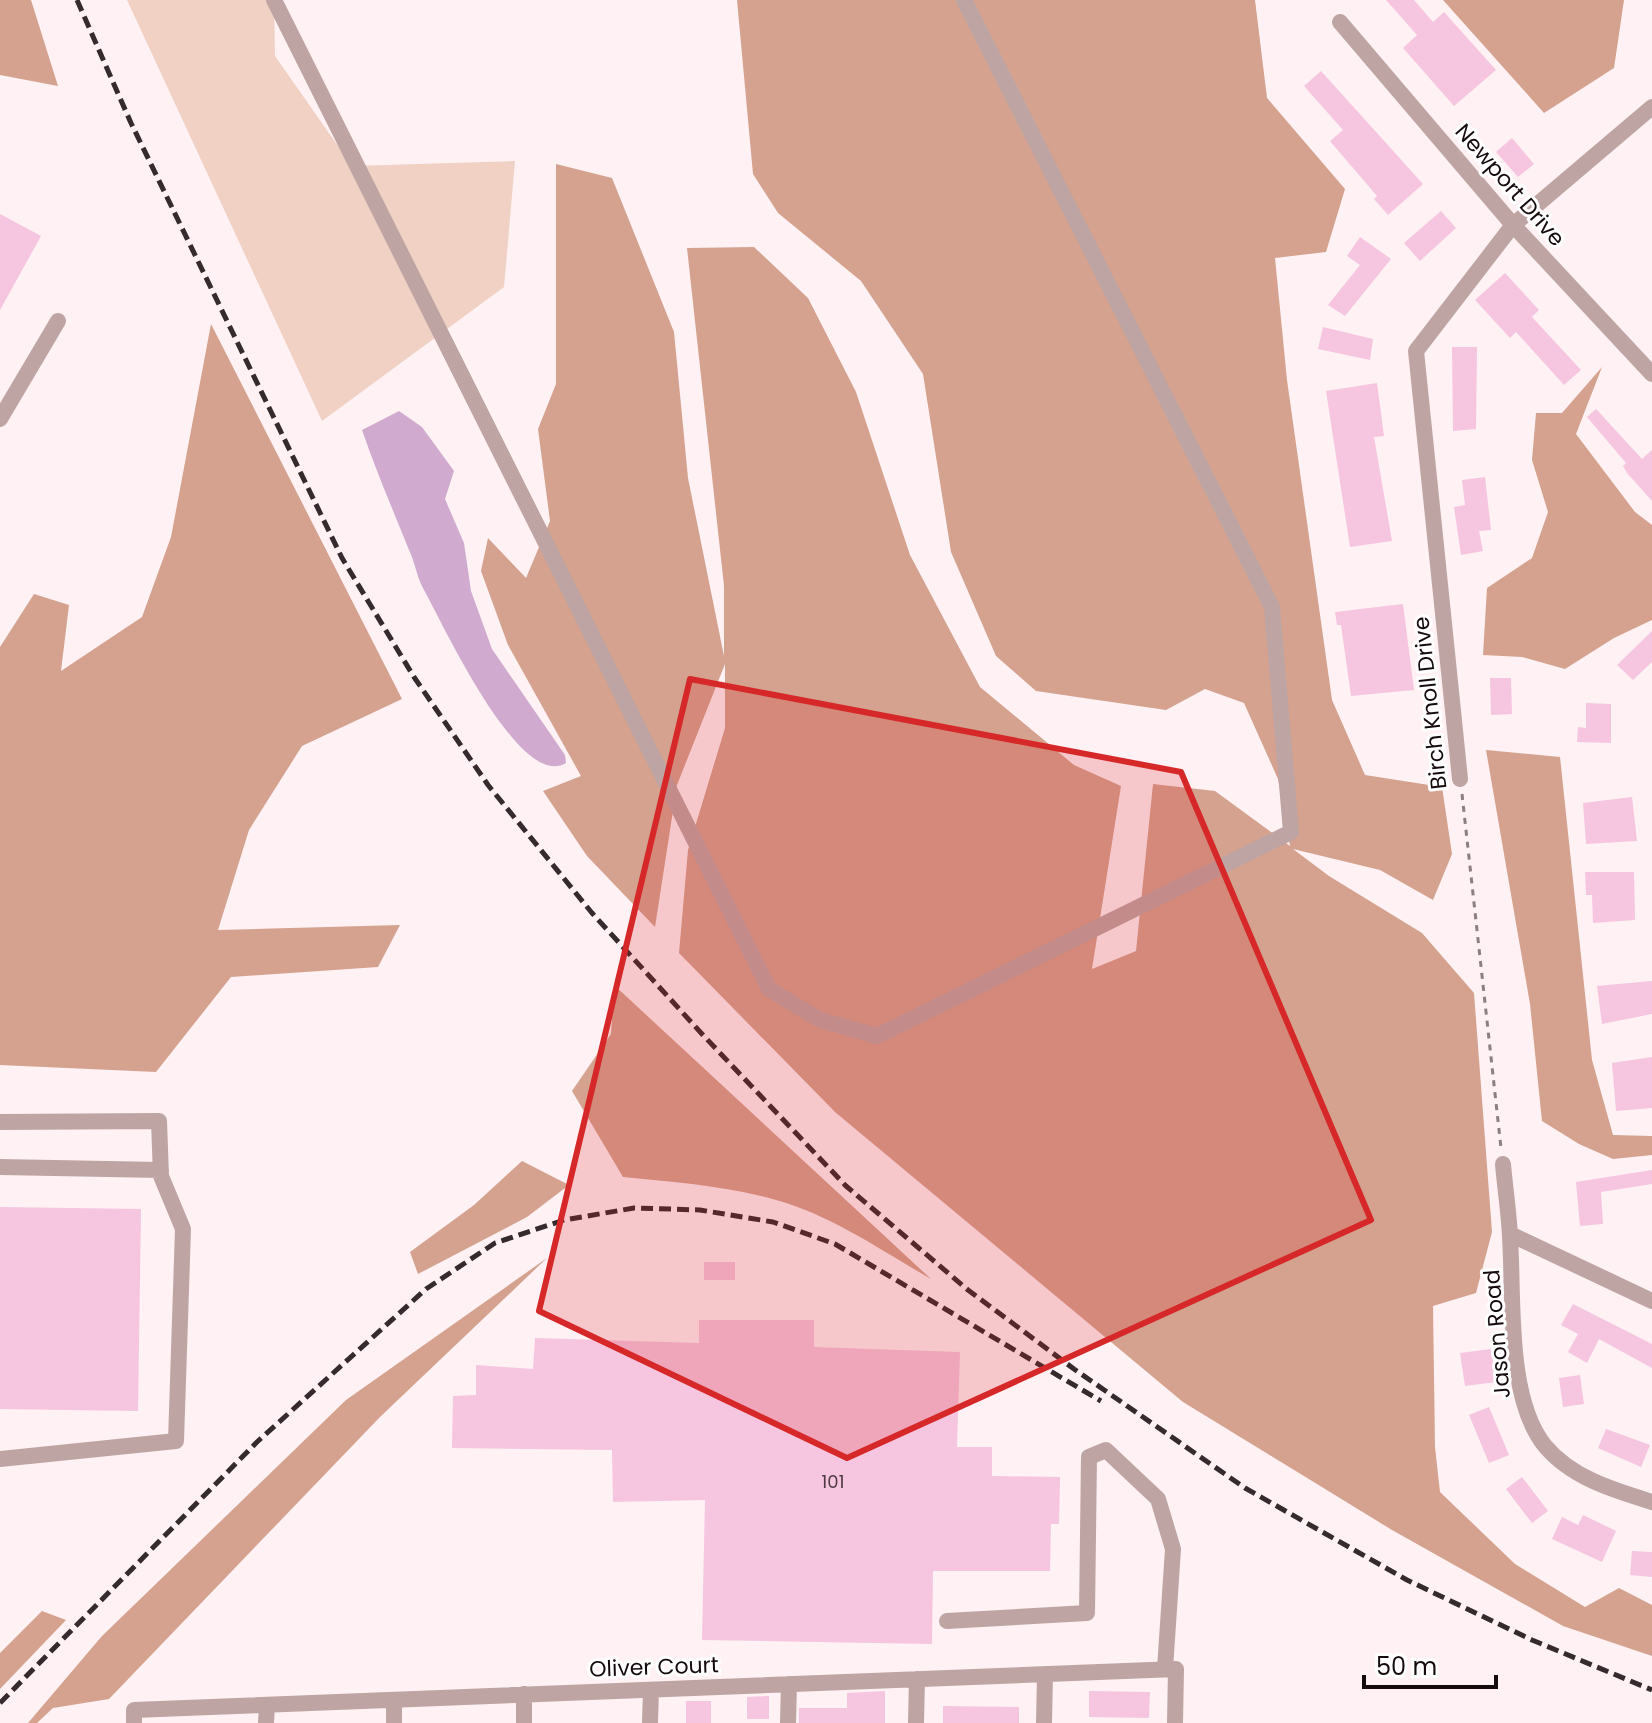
<svg xmlns="http://www.w3.org/2000/svg" width="1652" height="1723" font-family="Poppins,sans-serif">
<style>
.green{fill:#f0d1c4}
.forest{fill:#d4a28f}
.water{fill:#d0abcf}
.building{fill:#f6c5df}
.lines{fill:none;stroke-linecap:round;stroke-linejoin:round}
.path{stroke:#8b7f82;stroke-width:3;stroke-dasharray:6 6;stroke-linecap:butt}
.minor{stroke:#bea5a3;stroke-width:16}
.rail{stroke:#352a2d;stroke-width:5;stroke-dasharray:12 6;stroke-linecap:butt}
.marked{fill:#d62828;fill-opacity:0.2;stroke:#d62828;stroke-width:6;stroke-linejoin:round}
.labels{text-anchor:middle;dominant-baseline:central;stroke-width:6;stroke-linejoin:round;paint-order:stroke}
.number-label{font-size:18px;fill:#4d3a42}
.street-label{font-size:22px;fill:#150b0d;stroke:#fff}
</style>
<rect width="100%" height="100%" fill="#fff1f4"/>
<path class="green" d="M127,0h147l1,56 77,110 163,-5 -11,126 -182,134z"/>
<path class="forest" d="M0,0h31l27,86 -58,-11z
M737,0h518l12,98 78,91 -19,63 -51,6 12,122 45,320 33,75 77,12 10,67 -19,46 -53,-30 -87,-21 36,27 93,57 52,60 18,239 -16,61 -43,13 2,141 5,45 75,72 70,43 34,-19 33,17v51l-89,-30 -171,-96 -209,-128 -348,-290 -156,-159 9,-103 37,-122v-64l-48,121 -22,142 -68,-71 -44,-65 38,-15 -73,-131 -27,-74 7,-33 38,40 24,-57 -12,-92 18,-45v-220l56,14 62,154 14,146 36,178v-70l-37,-338 67,-1 54,51 48,94 54,163 70,132 94,78 47,21 -29,183 44,-18 17,-167 62,7 75,55 -12,-67 -34,-76 -39,-14 -39,21 -130,-19 -40,-35 -45,-104 -28,-178 -62,-93 -83,-68 -25,-39z
M1443,0h181l-10,68 -70,45z
M211,324l191,375 -100,47 -53,84 -31,100 182,-5 -22,42 -147,10 -75,95 -156,-7v-418l34,-53 35,11 -8,66 81,-54 29,-80z
M1602,367l-26,67 59,78 17,13v95l-38,18 -49,31 -43,-12 -39,-2 4,-67 45,-30 16,-46 -16,-52 4,-47h26z
M1486,750l74,7 32,303 21,75 39,1v19l-39,4 -34,-15 -37,-23 -12,-117z
M614,985l317,294c-49,-28 -100,-64 -155,-79 -50,-14 -101,-18 -153,-23l-51,-86 39,-57z
M522,1161l47,24 -42,32 -109,57 -8,-22 64,-47z
M547,1258l-167,159 -271,282 -56,9 -16,15h-9l74,-87 244,-236z
M42,1611l24,9 -66,69v-36z"/>
<path class="water" d="M399,411l23,16 32,44 -9,28 19,44 7,48 21,58 73,106 1,8c-46,29 -124,-141 -142,-173 -7,-12 -9,-28 -15,-40 -16,-40 -33,-79 -47,-120z"/>
<path class="building" d="M1386,0h28l19,22 11,-10 52,58 -42,36 -51,-58 14,-13z
M1321,71l102,113 -35,31 -14,-16 3,-3 -47,-55 13,-11 -39,-44z
M1512,138l22,26 -16,13 -22,-25z
M1441,211l15,17 -36,33 -16,-18z
M0,214l41,22 -41,74z
M1360,237l31,22 -46,57 -17,-11 32,-40 -13,-9z
M1505,273l34,37 -7,7 49,53 -17,15 -48,-53 -6,6 -35,-38z
M1323,327l50,12 -3,21 -52,-11z
M1452,347h25l-1,82 -23,2z
M1377,383l7,53 -10,1 18,104 -42,6 -24,-156z
M1596,409l46,50 10,-9v51l-25,-28 -4,-7 3,-3 -39,-46z
M1485,477l6,53 -12,1 4,20 -22,4 -7,-48 11,-2 -3,-25z
M1403,604l11,86 -63,6 -10,-71h-4l-2,-13z
M1652,631v31l-19,18 -16,-15z
M1490,678h21l1,36 -21,1z
M1586,703l25,1v39l-34,-1 1,-15 8,1z
M1632,797l5,44 -51,3 -3,-41z
M1585,872h49l1,48 -42,3 -1,-28h-6z
M1652,981v33l-50,10 -5,-38z
M1652,1057v51l-36,3 -4,-48z
M1652,1170v14l-51,8 2,32 -23,2 -4,-44z
M0,1207l141,2 -3,202 -138,-2z
M704,1262h31v18h-31z
M1573,1304l79,40v24l-53,-29 -12,24 -19,-11 10,-18 -17,-9z
M699,1320h115v27l146,5 -3,95h35v29l68,1 -1,47h-8l-1,47h-117l-1,73 -230,-4 3,-140 -92,2 -1,-52 -160,-2 1,-52 23,-1v-30l57,4 2,-31 164,5z
M1491,1349l5,33 -31,4 -5,-33z
M1580,1375l4,29 -21,3 -4,-29z
M1489,1407l20,48 -20,8 -20,-48z
M1606,1429l44,16 -9,22 -43,-19z
M1522,1477l26,34 -16,12 -26,-34z
M1583,1515l33,16 -14,31 -50,-23 10,-22 16,8z
M1632,1551l20,1v25l-22,-2z
M885,1691v32h-86v-15h48v-15z
M1089,1691l61,1 -1,26 -60,-1z
M769,1696v23h-22v-22z
M686,1701h25v22h-25z
M943,1706l76,1v16h-76z"/>
<g class="lines">
<path class="path" d="M1462,794l39,354"/>
<path class="minor" d="M274,0l495,989 51,31 57,16 414,-204 -19,-225 -308,-607
M1340,22l173,203 139,149
M0,419l58,-98
M1460,779l-44,-428 97,-126 139,-118
M0,1122l159,-1 2,55 22,53 -7,212 -176,18
M1503,1164c2,24 6,49 7,73 4,60 -4,161 35,209 27,32 68,44 107,56
M0,1167l161,3
M1510,1234l142,67
M947,1621l140,-8 2,-156 17,-7 52,49 15,50 -8,120
M134,1723v-13l1042,-41 -1,54
M266,1723l1,-18
M394,1723v-23
M524,1723v-29
M650,1723l1,-33
M788,1723l1,-39
M916,1723l1,-44
M1044,1723l1,-49"/>
<path class="rail" d="M77,0l54,123 211,435 72,119 74,108 104,128 110,121 144,152 122,104 106,79 171,119 162,92 125,60 120,50
M0,1703l257,-261 169,-153 69,-46 69,-23 70,-12 66,2 73,12 62,22 266,157"/>
</g>
<path class="marked" d="M690,679l491,93 190,448 -524,238 -308,-147z"/>
<g class="labels">
<g class="number-label">
<text x="833" y="1481">101</text>
</g>
<g class="street-label">
<text transform="translate(1510 185) rotate(49)">Newport Drive</text>
<text transform="translate(1430 703) rotate(-96)">Birch Knoll Drive</text>
<text transform="translate(1497 1334) rotate(-95)">Jason Road</text>
<text transform="translate(654 1667) rotate(-2)">Oliver Court</text>
</g>
</g>
<path d="M1364 1675v12h132v-12" fill="none" stroke="#150b0d" stroke-width="4"/>
<text x="1376" y="1675" font-size="24" fill="#150b0d" stroke="#ffffff" stroke-width="6" paint-order="stroke">50 m</text>
</svg>
